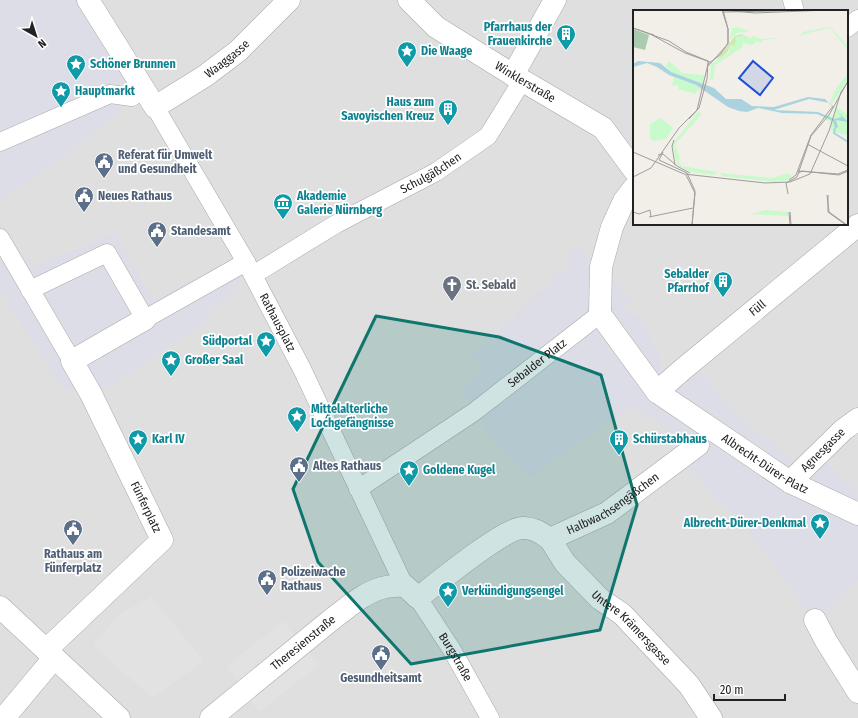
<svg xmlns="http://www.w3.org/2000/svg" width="858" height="718" font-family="'Fira Sans Condensed',sans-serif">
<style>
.residential{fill:#e0dfdf;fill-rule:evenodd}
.parking{fill:#e2e2e2}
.plaza{fill:#dddde8}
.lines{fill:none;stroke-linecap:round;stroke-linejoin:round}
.pedestrian-casing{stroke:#a9a9a9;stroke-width:19}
.minor-casing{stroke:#a9a9a9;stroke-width:23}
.pedestrian{stroke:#fff;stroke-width:18}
.minor{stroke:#fff;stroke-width:22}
.marked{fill:#0f766e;fill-opacity:0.2;stroke:#0f766e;stroke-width:3;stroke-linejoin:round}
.labels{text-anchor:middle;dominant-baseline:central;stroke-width:3.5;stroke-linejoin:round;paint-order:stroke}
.culture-label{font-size:12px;font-weight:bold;fill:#0d838f;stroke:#fff;text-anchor:start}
.street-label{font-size:12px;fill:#222;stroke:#fff}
.service-label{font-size:12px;font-weight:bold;fill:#4e5e75;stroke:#fff;text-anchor:start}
.worship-label{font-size:12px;font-weight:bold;fill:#5b616d;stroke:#fff;text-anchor:start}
.inset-river{fill:none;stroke:#aad3df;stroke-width:2}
.inset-road{fill:none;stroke:#9f9d99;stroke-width:1}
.view{fill:#1d4ed8;fill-opacity:0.15;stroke:#1d4ed8;stroke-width:2}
.inset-edge{fill:none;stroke:#222;stroke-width:2}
</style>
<rect width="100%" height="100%" fill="#f2efe9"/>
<path class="residential" d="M0,0h858v718h-858zM634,11h213v213h-213z"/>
<path class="parking" d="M151,597l53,64 -52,37 -59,-53 27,-31z
M283,621l12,16 -57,44 -12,-14z
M308,651l11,14 -60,47 -10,-13z"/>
<path class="plaza" d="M0,0h76l19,35 37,62 -20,22 -112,83z
M6,233l25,34 84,-34 38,66 49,-24 44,-13 -12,33 -30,16 5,8 -103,69 -15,6 -30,-6 -61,-97v-56z
M578,246l50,48 4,7 -5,2 -2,5 3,5 5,2 4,-3 25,48 -4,32 44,-20 37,47 29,21 26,24 27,1 7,-2 30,31v86l-43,40 -3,-3 -24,-33 -46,-61 -29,-27 -24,-26 9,-25 -62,-35 -3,-5 -104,73 -42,-47 -13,-19 -14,-23 22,-21 -12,-13 12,-12 4,4 3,-2 -4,-5 10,-10 4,4 2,-2 -3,-3 13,-12 3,3 3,-3 -3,-3 12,-10 2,3 4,-3 -3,-3 11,-11 3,2 13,-12 -3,-3 8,-7 2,3 3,-3 -1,-2 5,-4v-3l-3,-5z"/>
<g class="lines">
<g class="pedestrian-casing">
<g id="pedestrian">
<path d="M792,0l3,11"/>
<path d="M847,28l11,-9"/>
<path id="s1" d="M155,107l91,155 56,107 102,216"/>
<path d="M0,142l110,-48 22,3 11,-9"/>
<path d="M0,238l72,123"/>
<path id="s2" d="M253,275l83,-51 100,-52 52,-36 34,-55"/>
<path d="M30,290l77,-37 38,66 101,-57"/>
<path id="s3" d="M358,489l116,-77 126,-98"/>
<path id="s4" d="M418,598l34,52 38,68"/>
</g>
</g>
<g class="minor-casing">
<g id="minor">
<path id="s5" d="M88,0l67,107 50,-31 33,-25 51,-51"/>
<path id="s6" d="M409,0l27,27 77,48 90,53 31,42"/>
<path d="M513,75l42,-75"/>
<path id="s7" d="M634,188l-10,13 -12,26 -11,40 -1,47 57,78 133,90 68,32"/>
<path id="s8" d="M657,392l25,-22 176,-145"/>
<path id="s9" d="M790,482l53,-52 15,-11"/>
<path id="s10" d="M550,539l15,24 35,36 22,15 67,71 22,33"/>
<path d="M0,607l119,111"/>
<path d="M815,620l11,21 32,51"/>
<path d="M46,650l116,-110 -71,-146 -19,-33 73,-42"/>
<path d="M4,718l50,-60"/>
<path id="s11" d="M211,718l120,-98c15,-11 32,-27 51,-32 7,-2 15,-2 22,-3l14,13c18,-14 85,-69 104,-70 11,-1 19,5 28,11l57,-26 91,-68"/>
</g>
</g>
<use href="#pedestrian" class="pedestrian"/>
<use href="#minor" class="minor"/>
</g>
<path class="marked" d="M376,316l123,21 102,38 36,130 -37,125 -189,34 -93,-102 -25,-73z"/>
<defs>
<g id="building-pin" transform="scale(1)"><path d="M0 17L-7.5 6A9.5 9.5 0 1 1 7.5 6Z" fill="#0f9aa8" stroke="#fff"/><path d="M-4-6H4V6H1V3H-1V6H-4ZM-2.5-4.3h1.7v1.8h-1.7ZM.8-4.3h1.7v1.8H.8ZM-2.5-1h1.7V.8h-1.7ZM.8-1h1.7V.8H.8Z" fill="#fff"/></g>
<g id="sight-pin" transform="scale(1)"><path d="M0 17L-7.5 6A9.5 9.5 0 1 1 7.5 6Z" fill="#0f9aa8" stroke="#fff"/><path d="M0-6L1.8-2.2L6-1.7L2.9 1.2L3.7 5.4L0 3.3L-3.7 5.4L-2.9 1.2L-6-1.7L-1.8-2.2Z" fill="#fff"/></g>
<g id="civic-pin" transform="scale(1)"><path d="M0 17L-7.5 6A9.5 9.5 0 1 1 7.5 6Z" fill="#5c6f8a" stroke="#fff"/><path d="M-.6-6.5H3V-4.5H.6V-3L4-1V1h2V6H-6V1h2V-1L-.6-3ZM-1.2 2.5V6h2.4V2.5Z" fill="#fff"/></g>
<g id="museum-pin" transform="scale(1)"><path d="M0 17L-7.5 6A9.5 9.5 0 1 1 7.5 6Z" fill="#0f9aa8" stroke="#fff"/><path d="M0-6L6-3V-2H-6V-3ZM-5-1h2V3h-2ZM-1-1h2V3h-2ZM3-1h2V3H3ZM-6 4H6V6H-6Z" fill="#fff"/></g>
<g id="church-pin" transform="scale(1)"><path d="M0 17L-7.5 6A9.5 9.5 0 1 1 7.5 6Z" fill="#6b7280" stroke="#fff"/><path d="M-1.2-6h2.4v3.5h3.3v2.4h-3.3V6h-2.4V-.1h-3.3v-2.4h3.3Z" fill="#fff"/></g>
</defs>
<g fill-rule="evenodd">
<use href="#building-pin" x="566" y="34"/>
<use href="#sight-pin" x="407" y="51"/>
<use href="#sight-pin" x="76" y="64"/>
<use href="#sight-pin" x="61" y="91"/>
<use href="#building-pin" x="448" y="109"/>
<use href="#civic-pin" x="104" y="162"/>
<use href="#civic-pin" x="84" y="196"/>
<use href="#museum-pin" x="283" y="203"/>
<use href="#civic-pin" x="157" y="231"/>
<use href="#building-pin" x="723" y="281"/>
<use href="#church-pin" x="452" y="285"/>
<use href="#sight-pin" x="266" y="341"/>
<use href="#sight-pin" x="171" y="360"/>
<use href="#sight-pin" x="297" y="416"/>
<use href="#sight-pin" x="138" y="439"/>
<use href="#building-pin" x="619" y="439"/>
<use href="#civic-pin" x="299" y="466"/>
<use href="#sight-pin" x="409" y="470"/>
<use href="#sight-pin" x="820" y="523"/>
<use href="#civic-pin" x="73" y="529"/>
<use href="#civic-pin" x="267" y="579"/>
<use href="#sight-pin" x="448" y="591"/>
<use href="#civic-pin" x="381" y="654"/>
</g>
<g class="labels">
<g class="culture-label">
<text x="552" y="27" text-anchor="end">Pfarrhaus der<tspan x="552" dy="14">Frauenkirche</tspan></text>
<text x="421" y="51">Die Waage</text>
<text x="90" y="64">Schöner Brunnen</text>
<text x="75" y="91">Hauptmarkt</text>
<text x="434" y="102" text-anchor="end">Haus zum<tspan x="434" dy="14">Savoyischen Kreuz</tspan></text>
<text x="297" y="196">Akademie<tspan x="297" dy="14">Galerie Nürnberg</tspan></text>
<text x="709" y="274" text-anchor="end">Sebalder<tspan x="709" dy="14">Pfarrhof</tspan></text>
<text x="252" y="341" text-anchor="end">Südportal</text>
<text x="185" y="360">Großer Saal</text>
<text x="311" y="409">Mittelalterliche<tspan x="311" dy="14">Lochgefängnisse</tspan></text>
<text x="152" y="439">Karl IV</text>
<text x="633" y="439">Schürstabhaus</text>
<text x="423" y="470">Goldene Kugel</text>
<text x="806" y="523" text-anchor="end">Albrecht-Dürer-Denkmal</text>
<text x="462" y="591">Verkündigungsengel</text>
</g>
<g class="street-label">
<text stroke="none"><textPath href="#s5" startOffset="213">Waaggasse</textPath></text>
<text stroke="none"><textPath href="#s6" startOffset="143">Winklerstraße</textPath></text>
<text stroke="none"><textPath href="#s2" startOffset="205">Schulgäßchen</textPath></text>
<text stroke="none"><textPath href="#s8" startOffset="131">Füll</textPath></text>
<text stroke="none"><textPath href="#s1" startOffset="248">Rathausplatz</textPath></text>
<text stroke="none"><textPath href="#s3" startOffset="219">Sebalder Platz</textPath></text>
<text stroke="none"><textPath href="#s9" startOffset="46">Agnesgasse</textPath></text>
<text stroke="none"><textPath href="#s7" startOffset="360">Albrecht-Dürer-Platz</textPath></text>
<text stroke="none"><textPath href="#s11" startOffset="486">Halbwachsengäßchen</textPath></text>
<text transform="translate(146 507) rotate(64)">Fünferplatz</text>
<text stroke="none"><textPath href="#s10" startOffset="121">Untere Krämersgasse</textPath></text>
<text stroke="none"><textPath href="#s11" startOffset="119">Theresienstraße</textPath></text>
<text stroke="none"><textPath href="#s4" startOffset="70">Burgstraße</textPath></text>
</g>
<g class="service-label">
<text x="118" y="155">Referat für Umwelt<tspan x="118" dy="14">und Gesundheit</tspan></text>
<text x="98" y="196">Neues Rathaus</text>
<text x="171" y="231">Standesamt</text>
<text x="313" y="466">Altes Rathaus</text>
<text x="73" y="554" text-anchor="middle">Rathaus am<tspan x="73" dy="14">Fünferplatz</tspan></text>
<text x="281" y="572">Polizeiwache<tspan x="281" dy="14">Rathaus</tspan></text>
<text x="381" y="678" text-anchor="middle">Gesundheitsamt</text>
</g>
<g class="worship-label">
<text x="466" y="285">St. Sebald</text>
</g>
</g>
<g transform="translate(633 10)">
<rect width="215" height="215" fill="#f2efe9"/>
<path d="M109,24l7,4 -13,-1v8l-6,1 -3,7 -11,8 19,-25z" fill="#cdebb0"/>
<path d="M0,19l16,6 -4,15 -12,-3z" fill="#aacbaf"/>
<path d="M197,17l15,16 3,7 -18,-22 -30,7 3,-3zM99,18h8l10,3 -13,2 -7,7zM111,25l4,4 6,-3 7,3 26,-2 -24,3 -2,3 -5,-2 -3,4 -11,-2 1,4 -28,18 -2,15h-3l1,-16 18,-11v-6l6,-2 1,-8zM36,51l13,12 22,2v9l-33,-12 -5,-6zM213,66l2,3 -16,25 -2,-2 7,-15zM41,67l22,8 6,5h-5l-1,4 -18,-5v-4l-6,1zM197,96l-3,8 3,2 3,1 3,-10 12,8v20l-17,-4v-9l-7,-3zM65,102l4,2 -27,30 5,14 -2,2 4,6 35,6 -2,3 -24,-3 -13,-7 -3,-7 -2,-15zM28,108l12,10 -7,11 -13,2 -3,-3v-14zM163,160l-7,10 -15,2 -52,-6 -2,-3 52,5 17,-5 2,3zM133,200l22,2v4l-38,-2z" fill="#c8facc"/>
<path d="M5,51l22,2 11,9 43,16 12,11h15l11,7 22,1 34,-10 17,2 23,23 -12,-2 2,7 -3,2 -2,-8 -16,-7 -35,-1 -24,-5 -11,4 -8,-1 -11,-4 -32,-22 -27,-10 -12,-8 -10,-4 -14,4v-3zM176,89l21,4 12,14 -8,2 -16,-7 -44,-2z" fill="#aad3df" fill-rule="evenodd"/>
<path class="inset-river" d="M202,118l-1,5 14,9"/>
<path class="inset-road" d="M89,0l33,3 73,-3M90,2l103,-2M0,18l21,7M0,18l36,13 17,11 22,9 -1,18 -8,29 -10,11M19,25l33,18 25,9M75,56l20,-22v-15l-5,-19M41,130l-2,6 3,19M174,134l41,22M0,142l51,22 81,9 25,-1 20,-8 19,-43 12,-39 7,-10M30,142l-4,8 28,13 8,18 -3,34M25,145l5,-1 14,12 13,7M165,161l40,3 10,-4M166,163l3,-2 37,4 9,-4M53,165l9,18 -3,32M0,167l18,-9 28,-40 18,-18 11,-46 12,-9 8,-12v-14l-6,-19M156,170l7,-5 15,-40 22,-29M155,184l-2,-11 11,-6 14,-41 18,-21 19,-34M194,185l2,17 18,13M195,185v17l18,13M0,202l6,2 11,-4 1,7M156,202l1,13M157,202l1,13M16,207l44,-9"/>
<path class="view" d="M120,51l20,17 -13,17 -21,-17z"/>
<rect width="215" height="215" class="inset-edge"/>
</g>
<g transform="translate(36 36) rotate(141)" stroke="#ffffff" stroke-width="3" paint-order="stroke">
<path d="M0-3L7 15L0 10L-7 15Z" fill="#222222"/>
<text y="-6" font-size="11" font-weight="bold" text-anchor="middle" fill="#222222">N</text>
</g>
<path d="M714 694v6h71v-6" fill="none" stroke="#222222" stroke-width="2"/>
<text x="720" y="694" font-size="12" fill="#222222" stroke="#ffffff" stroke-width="3" paint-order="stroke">20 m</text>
</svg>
